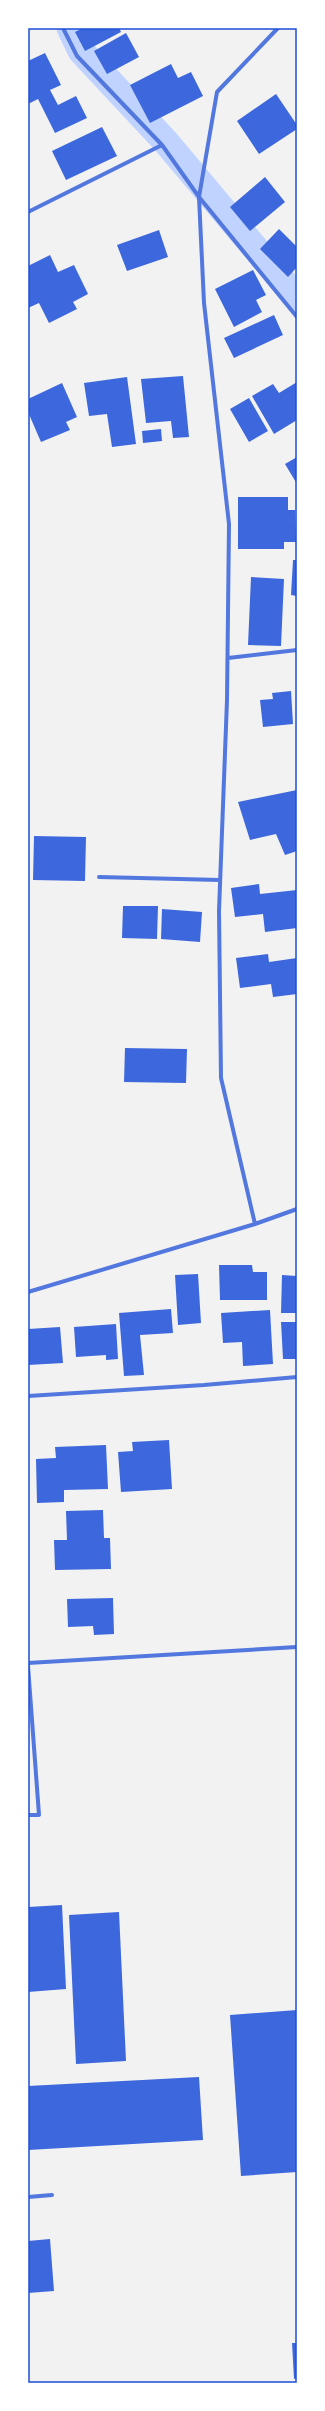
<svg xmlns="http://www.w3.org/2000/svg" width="325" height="2411" font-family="Ubuntu,sans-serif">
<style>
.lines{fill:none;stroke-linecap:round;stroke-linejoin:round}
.canal{stroke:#bfd3fe;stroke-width:27}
.building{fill:#3d67dc}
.minor{stroke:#5277de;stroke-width:4}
.neatline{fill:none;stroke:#1d4ed8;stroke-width:1.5}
</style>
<rect width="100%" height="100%" fill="#f2f2f2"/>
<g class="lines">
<path class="canal" d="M70,28l11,23 85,91 131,156"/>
</g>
<path class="building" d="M83,28h36l2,4 -36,19 -10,-19z
M126,33l13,24 -32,17 -13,-23z
M45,53l16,32 -11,5 8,15 18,-9 11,22 -32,15 -17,-34 -10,5v-43z
M171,64l7,14 13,-6 12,24 -53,27 -20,-38z
M276,94l21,31v4l-38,25 -22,-33z
M102,127l15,29 -51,24 -14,-29z
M265,177l20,25 -35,29 -20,-24z
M279,229l18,18v20l-9,10 -28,-28z
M159,230l9,27 -41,14 -10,-26z
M50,255l8,17 16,-7 14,29 -15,8 4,7 -28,14 -10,-20 -11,5v-42z
M253,270l13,25 -10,5 6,12 -28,15 -19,-38z
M274,315l9,20 -49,23 -10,-20z
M183,376l6,61 -16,1 -2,-17 -25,2 -5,-44z
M127,377l9,67 -24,3 -5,-33 -18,2 -5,-33z
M297,382v38l-23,14 -22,-38 21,-12 6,9z
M62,383l15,34 -11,5 4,8 -29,12 -13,-30v-13z
M249,398l19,33 -19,11 -19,-33z
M161,429l1,12 -19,2 -1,-12z
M297,457v27l-12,-20z
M238,497h50v13h7l1,32h-12v7h-46z
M293,560h4v36l-6,-1z
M251,577l33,2 -3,67 -33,-1z
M291,691l2,33 -30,3 -3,-27 13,-1 -1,-6z
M297,790v61l-12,4 -9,-21 -26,6 -12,-38z
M34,836l52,1 -1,44 -52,-1z
M259,884l1,10 37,-4v38l-32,4 -2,-18 -28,3 -4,-29z
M123,906h35l-1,33 -35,-1z
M162,909l40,3 -2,30 -39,-3z
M268,954l1,8 28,-4v36l-24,3 -2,-13 -31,4 -4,-30z
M125,1048l62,1 -1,34 -62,-1z
M219,1265h33l1,7h14v28h-47z
M198,1274l3,49 -23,2 -3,-50z
M282,1275l15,1v37h-16z
M171,1309l2,24 -33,2 4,40 -20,1 -5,-63z
M270,1310l3,54 -30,2 -1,-24 -19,1 -2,-30z
M281,1322h16v37h-14z
M116,1324l2,35 -12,1v-5l-30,2 -2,-30z
M60,1327l3,36 -35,2v-36z
M169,1440l3,49 -51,3 -3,-40 15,-1 -1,-9z
M106,1445l2,44 -44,1v12l-27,1 -1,-44 20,-1 -1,-11z
M103,1510l1,28h6l1,31 -56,1 -1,-30h13l-1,-29z
M113,1598l1,36 -20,1 -1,-9 -25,1 -1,-28z
M62,1905l4,84 -38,3v-85z
M119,1912l7,149 -50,3 -7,-149z
M297,2010v162l-56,4 -11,-161z
M199,2077l4,63 -175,10v-64z
M50,2239l4,52 -26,2v-52z
M292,2343h5v35l-3,1z"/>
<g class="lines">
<path class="minor" d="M63,28l14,28 85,89 37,52 98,120
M28,212l134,-67
M228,658l69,-8
M99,877l121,3
M255,1224l-34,-146 -2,-167 8,-211 2,-176 -25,-221 -5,-106 18,-105 61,-64
M28,1292l227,-68 42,-15
M28,1396l176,-11 93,-8
M28,1663l269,-16
M28,1666l11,149h-11
M28,2197l24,-2"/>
</g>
<rect width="325" height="2411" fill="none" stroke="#ffffff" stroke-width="58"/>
<rect x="29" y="29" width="267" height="2353" class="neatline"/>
</svg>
